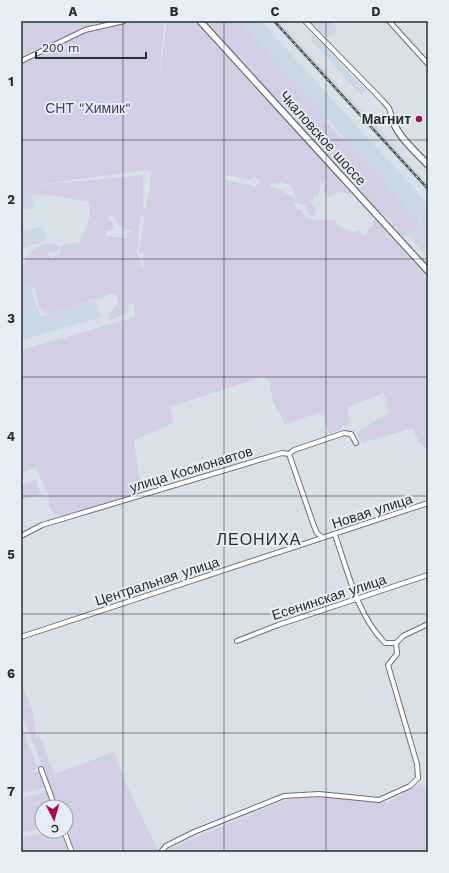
<svg xmlns="http://www.w3.org/2000/svg" width="449" height="873" font-family="'Work Sans',sans-serif">
<style>
.built{fill:#cad8e5}
.green{fill:#d2cee4;fill-rule:evenodd}
.lines{fill:none;stroke-linecap:round;stroke-linejoin:round}
.street-casing{stroke:#697076;stroke-width:6}
.secondary-casing{stroke:#697076;stroke-width:8}
.street{stroke:#fff;stroke-width:4}
.secondary{stroke:#fff;stroke-width:5.5}
.rail-casing{stroke:#4c4f53;stroke-width:2.5}
.rail{stroke:#e6eef5;stroke-width:1;stroke-dasharray:3;stroke-linecap:butt}
.grid{fill:none;stroke:#292c2f;stroke-width:1;stroke-opacity:0.55}
.poi-dot{fill:#a61045;stroke:#e6eef5;stroke-width:1.5}
.labels{text-anchor:middle;dominant-baseline:central;stroke-width:4;stroke-linejoin:round;paint-order:stroke}
.park-label{font-size:14px;fill:#483c69;stroke:#e6eef5}
.poi-label{font-size:14px;font-weight:bold;fill:#292c2f;stroke:#e6eef5;text-anchor:end}
.street-label{font-size:14px;fill:#292c2f;stroke:#e6eef5}
.quarter-label{font-size:16px;letter-spacing:1px;fill:#292c2f;stroke:#e6eef5}
.neatline{fill:none;stroke:#292c2f;stroke-width:1.5}
.grid-label{font-size:13px;text-anchor:middle;font-weight:bold;fill:#292c2f}
</style>
<rect width="100%" height="100%" fill="#d9e1e8"/>
<path class="built" d="M239,21h22l167,183v55l-19,-23 12,-12z
M272,21h8l94,103 54,60v8z
M310,21h21l7,9 -11,8z
M314,35l52,56 -5,4 -51,-56z
M32,194l3,14 -14,3v-16z
M21,219l4,12 18,-5 4,14 -26,9z
M21,259l19,57 56,-16 5,17 -80,23z"/>
<path class="green" d="M21,21h75v2l-75,33z
M133,21h31l-5,59 8,-59h26l148,159v5l4,1 6,8 -14,-2 -8,5 -6,-6 2,-5 -2,-5c-6,8 -1,10 -6,16l-3,-1 -2,8 4,5 -3,9 -7,-8 -1,-5 -11,-3 2,7 6,1v4l10,6h22l7,7 12,5 4,-2 4,1v4l5,1 4,-9 4,-1 -1,-5 2,-2 53,60v173l-10,-12 -6,-12 -50,15 -6,-10 33,-20 -5,-20 -37,14 3,15 -12,9 -9,3 -5,-19 -3,-3 -36,12 -12,-23 -4,-20 -6,-4 -91,29 -2,2 4,15 -40,17 4,30 5,21 -82,25 -6,-2 -5,-6 -2,-13 -12,-27 -15,4v-122l114,-33 -1,-12 -2,-2 -4,2v7l-19,9 -1,-6 11,-13 -4,-9 -67,21c-11,-2 -11,-16 -13,-25l-7,-4 -1,-8 -5,-6 3,-6v-7c10,-10 17,-15 31,-14l3,4 -1,3 -5,2 -6,-1 4,6 9,-4 1,-7 5,-3 13,-1c6,-14 14,-26 10,-41l-38,-7 -30,-1v-131l64,-30zM145,170l6,2 -1,17 -5,20 -2,1v-35l-113,11zM229,175l21,5 4,-3 6,4 -3,2 -2,4c-10,-5 -21,-2 -31,-9zM284,182l7,4 6,12c-8,-1 -15,-10 -27,-11v-3zM141,216h2l1,5 -5,32 4,2 1,15 -7,-17zM108,217h6l5,9 6,1v2l9,3 -9,1 2,5 -22,-2 1,-5 8,-1 -1,-6 -5,-5z
M202,21h37l85,94 2,6 14,17h5l73,83 2,6 -15,10 -8,-4v-6h-5v-6l-10,-8 -4,1 -6,-7 1,-4 -8,-4v-4c-7,-6 -13,-17 -22,-20z
M36,480l5,15 -20,5v-15z
M21,687c11,12 14,35 15,51l5,-1 13,37 60,-22 13,34 32,66h-83l-10,-25v-20h-8l-37,-95z
M21,726l14,35 2,6 -4,6 6,-3 6,18 -24,5z
M420,783l8,6v63h-263l6,-4 109,-46 14,-3 35,-2 51,6 10,-2z
M47,792l5,15h-10v22l-21,3v-34z
M61,831l7,21h-47v-15z"/>
<g class="lines">
<g class="street-casing">
<path id="street" d="M305,21l78,80 6,7 3,9
M389,21l39,43
M21,61l64,-31 39,-9
M289,454l25,72 3,7 5,4
M335,535c13,36 22,80 50,108h11
M21,536l21,-11 240,-72 7,1 5,-4 50,-17 7,1 5,9
M21,637l407,-134
M237,641l41,-16 150,-50
M396,643l7,-7 25,-12
M41,769l14,38
M64,831l8,21
M161,852l5,-6 28,-14 90,-36 35,-2 60,6 31,-14 8,-8 -1,-14 -29,-99 9,-11 -1,-11"/>
</g>
<g class="secondary-casing">
<path id="secondary" d="M200,21l228,250
M392,117c2,16 25,36 36,48"/>
</g>
<use href="#street" class="street"/>
<use href="#secondary" class="secondary"/>
<g class="rail-casing">
<path id="rail" d="M274,21l154,168"/>
</g>
<use href="#rail" class="rail"/>
</g>
<path class="grid" d="M123,21v831M224,21v831M326,21v831M21,140h407M21,259h407M21,377h407M21,496h407M21,614h407M21,733h407"/>
<circle class="poi-dot" cx="419" cy="119" r="4"/>
<g class="labels">
<g class="park-label">
<text x="88" y="108">СНТ "Химик"</text>
</g>
<g class="poi-label">
<text x="411" y="119">Магнит</text>
</g>
<g class="street-label">
<text transform="translate(323 138) rotate(48)">Чкаловское шоссе</text>
<text transform="translate(191 469) rotate(-17)">улица Космонавтов</text>
<text transform="translate(372 511) rotate(-18)">Новая улица</text>
<text transform="translate(157 581) rotate(-18)">Центральная улица</text>
<text transform="translate(329 597) rotate(-18)">Есенинская улица</text>
</g>
<g class="quarter-label">
<text x="259" y="539">ЛЕОНИХА</text>
</g>
</g>
<rect width="449" height="873" fill="none" stroke="#e6eef5" stroke-width="44"/>
<g transform="translate(54 819) rotate(174)"><circle r="19" fill="#e6eef5" stroke="#9aa0a6"/>
<path d="M0-3L7 15L0 10L-7 15Z" fill="#a61045"/>
<text y="-6" font-size="11" font-weight="bold" text-anchor="middle" fill="#292c2f">С</text>
</g>
<path d="M36 52v6h110v-6" fill="none" stroke="#292c2f" stroke-width="2"/>
<text x="42" y="52" font-size="12" fill="#292c2f" stroke="#e6eef5" stroke-width="3" paint-order="stroke">200 m</text>
<rect x="22" y="22" width="405" height="829" class="neatline"/>
<g class="grid-label">
<text x="73" y="16">A</text>
<text x="174" y="16">B</text>
<text x="275" y="16">C</text>
<text x="376" y="16">D</text>
<text x="11" y="86">1</text>
<text x="11" y="204">2</text>
<text x="11" y="323">3</text>
<text x="11" y="441">4</text>
<text x="11" y="559">5</text>
<text x="11" y="678">6</text>
<text x="11" y="796">7</text>
</g>
</svg>
